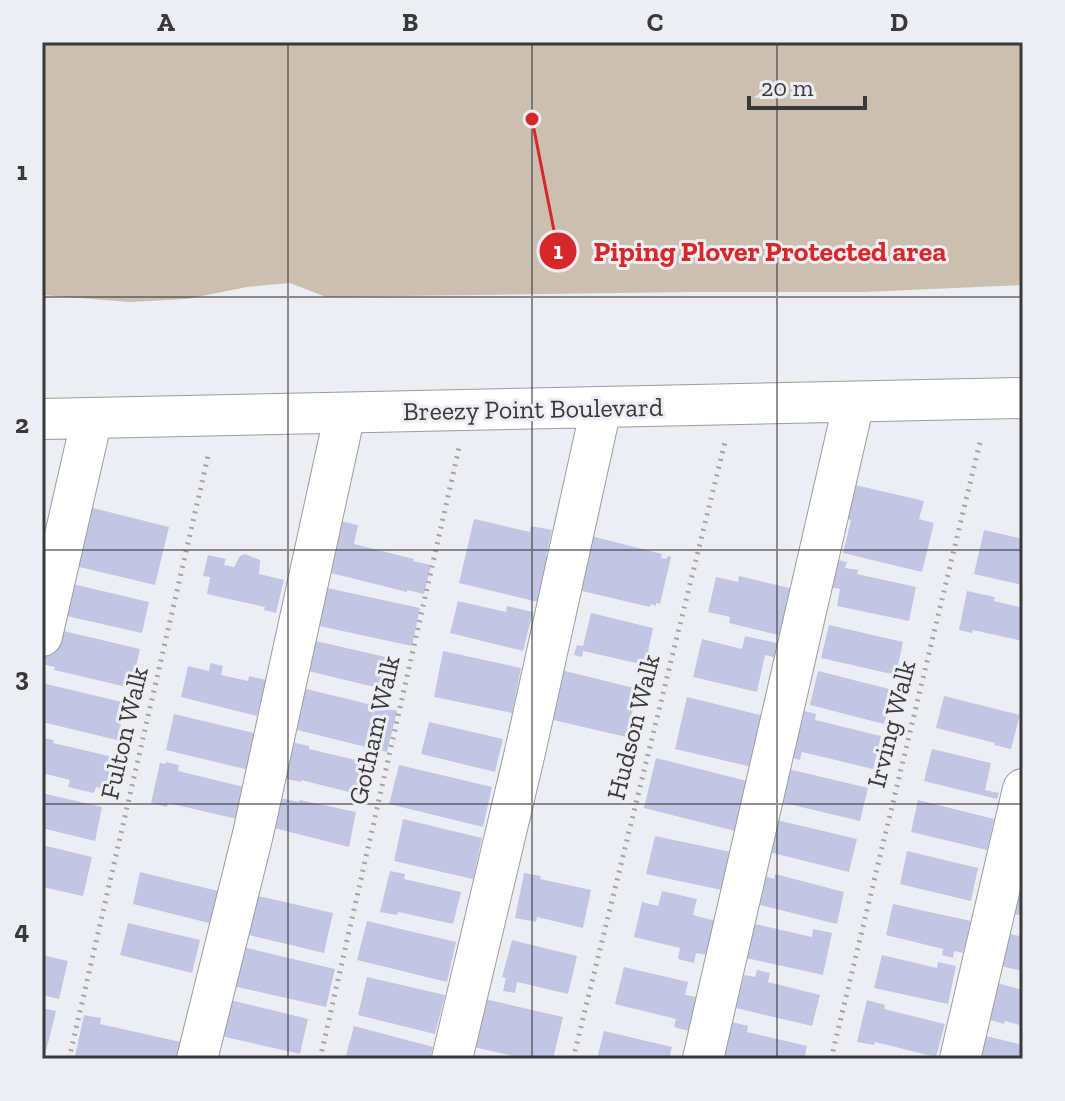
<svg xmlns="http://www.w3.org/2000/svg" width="1065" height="1101" font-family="'Zilla Slab',serif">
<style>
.green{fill:#cdbfb0}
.building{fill:#c2c6e4}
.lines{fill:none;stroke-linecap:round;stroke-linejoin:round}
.minor-casing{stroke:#9b9ca2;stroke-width:42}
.path{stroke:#a4a5a9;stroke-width:5;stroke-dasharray:2 6;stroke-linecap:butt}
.minor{stroke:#fff;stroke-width:40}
.grid{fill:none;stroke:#38393b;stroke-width:2;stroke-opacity:0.55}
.labels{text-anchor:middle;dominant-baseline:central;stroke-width:6;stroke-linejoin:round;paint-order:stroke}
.street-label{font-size:26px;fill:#38393b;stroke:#edeef4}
.leader{fill:none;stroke:#d62828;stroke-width:3}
.callout-dot{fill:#d62828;stroke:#edeef4;stroke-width:3}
.mark-label{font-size:24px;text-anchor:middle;font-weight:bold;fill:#fff}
.callout-label{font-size:28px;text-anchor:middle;font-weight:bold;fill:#d62828;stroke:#edeef4;stroke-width:6;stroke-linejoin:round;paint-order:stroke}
.neatline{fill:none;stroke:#38393b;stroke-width:3}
.grid-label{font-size:26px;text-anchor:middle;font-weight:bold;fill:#38393b}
</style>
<rect width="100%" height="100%" fill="#edeef4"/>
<path class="green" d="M42,42h981v243l-159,7h-172l-366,5 -36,-14 -43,4 -60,12 -58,3 -87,-7z"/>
<path class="building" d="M851,484l73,17 -5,18 15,4 -12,49 -79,-19 8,-33 -8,-2z
M81,505l88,22 -14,58 -88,-21z
M474,519l56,13 1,-6 21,4 -6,26 11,2 -11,46 -87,-21z
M336,520l22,5 -4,19 60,15 -1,2 18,4 -7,29 -17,-4v2l-84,-21z
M984,530l39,9v46l-49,-11z
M591,536l71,18 -1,4 6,1v-3l4,1 -11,47 -4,-1v3l-5,-2 -1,3 -72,-17z
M245,554l15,6 -1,14 25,6 -8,33 -12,-3 1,-3 -58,-13 3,-17 -7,-1 5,-21 18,4 -2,6 10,2 6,-11z
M825,557l22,5 -2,6 13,2 -1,4 59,13 -7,34 -72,-15 3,-17 -21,-4z
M739,576l55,13 -11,47 -54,-13 1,-6 -22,-5 8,-35 22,5z
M60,581l89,21 -7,31 -89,-20z
M318,586l102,22 -8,38 -102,-22z
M967,591l28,6 -1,4 29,7v33l-50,-11 -1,3 -13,-3z
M458,601l48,11 1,-6 26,6 -10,39 -73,-18z
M591,613l62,15 -8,37 -62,-14 -1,6 -8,-2 3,-10 6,1z
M829,625l74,17 -7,33 -75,-17z
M51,628l89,21 -9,39 -77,-18 1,-3 -13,-3z
M745,636l36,8 -4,14 -12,-3 -8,37 -64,-15 9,-38 40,10z
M316,641l74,17 -7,31 -75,-18z
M443,651l78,17 -9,45 -78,-16z
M210,663l13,3 -2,9 27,6 1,-5 17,4 -9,36 -76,-19 7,-31 21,5z
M561,670l77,19 -12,48 -77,-18z
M818,671l75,19 -9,34 -74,-19z
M42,683l84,20 -9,37 -75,-18z
M302,688l95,23 -10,41 -94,-23z
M944,696l76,19 -9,34 -17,-4 1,-2 -59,-15z
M687,697l77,19 -12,51 -77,-18z
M793,708l23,6 -1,6 66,16 -8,33 -71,-17 -2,8 -19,-5z
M174,714l84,20 -9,36 -83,-20z
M429,722l74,17 -8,33 -74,-18z
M42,738l12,2 -1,3 60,14 -8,32 -9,-2 -2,6 -26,-6 2,-7 -24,-6 -1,2h-3z
M291,742l18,4v3l55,13 -7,32 -56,-14v2l-19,-4z
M932,749l59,14 -6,27 14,3 -2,6 -73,-18z
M656,758l91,23 -12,50 -91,-23z
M166,762l13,3 -1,6 66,16 -7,32 -69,-16 -1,4 -16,-4 9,-40 6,1z
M399,765l93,22 -9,40 -94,-23z
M784,768l84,20 -8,33 -84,-20z
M42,793l60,14 -7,34 -53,-13z
M276,797l23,5 1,-2 56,12 -7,35 -79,-20z
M918,800l76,19 -7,31 -76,-18z
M768,818l89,21 -8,33 -80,-20z
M403,819l79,19 -9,41 -79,-18z
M655,836l76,16 -9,38 -76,-16z
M42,845l50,12 -9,39 -41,-9z
M907,851l71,17 -7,33 -71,-17z
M390,871l15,3 -1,5 57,13 -8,32 -55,-12 -1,3 -17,-3z
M140,872l82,20 -9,32 -80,-20z
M524,873l17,3 -1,3 51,11 -8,38 -46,-11 -1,5 -21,-4z
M775,874l69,18 -7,32 -81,-20 6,-29 12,4z
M1017,880l6,1v35l-14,-3z
M662,891l35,8 -4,16 23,6 -9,34 -11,-2 -2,10 -16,-4 2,-11 -46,-11 8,-35 16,4z
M254,895l79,18 -9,40 -79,-19z
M893,904l78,17 -8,32 -9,-2 -1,7 -11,-3 1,-6 -57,-14z
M367,921l89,21 -9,40 -90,-22z
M128,923l72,17 -8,33 -72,-18z
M742,924l13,2v-2l57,13 1,-8 19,4 -9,42 -77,-17z
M1007,933l16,4v34l-23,-5z
M512,940l65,16 -9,38 -51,-12 -2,11 -12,-2 3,-13 -4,-1z
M243,947l92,22 -9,38 -93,-21z
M42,955l26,6 -9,38 -17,-4z
M882,955l55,13 1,-6 18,4 -8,38 -74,-16z
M624,967l64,15 -3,13 12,2 -8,34 -15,-4 2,-8 -61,-15z
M757,970l13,3 -2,9 52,13 -8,31 -76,-18 8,-33 11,2z
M367,977l78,18 -10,39 -77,-19z
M997,983l26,7v36l-18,-5 -1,3 -17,-5z
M480,998l83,19 -10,42h-27l-57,-13z
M230,1000l78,19 -8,35 -79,-18z
M867,1000l18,5 -1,4 61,15 -9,33 -61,-15 -1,3 -17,-3z
M42,1008l14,3 -10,40 -4,-1z
M84,1015l17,3 -1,6 85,19 -3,16h-94l-13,-3z
M728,1021l20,5 -1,6 60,14 -3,13h-85z
M354,1026l79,21 -3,12h-85z
M604,1031l68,16 -3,12h-72z
M982,1035l41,10v14h-47z"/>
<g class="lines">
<g class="minor-casing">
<path id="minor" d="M42,419l981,-21
M42,636l50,-218
M197,1059l56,-225 92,-421
M452,1059l73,-307 76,-344
M703,1059l151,-657
M960,1059l63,-270"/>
</g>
<path class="path" d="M69,1059l140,-607
M320,1059l139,-611
M573,1059l152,-617
M831,1059l150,-621"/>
<use href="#minor" class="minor"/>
</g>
<path class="grid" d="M288,42v1017M532,42v1017M777,42v1017M42,297h981M42,550h981M42,804h981"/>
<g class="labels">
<g class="street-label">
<text transform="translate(533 409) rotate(-1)">Breezy Point Boulevard</text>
<text transform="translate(891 724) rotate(-76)">Irving Walk</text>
<text transform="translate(633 727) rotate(-76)">Hudson Walk</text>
<text transform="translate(374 730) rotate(-77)">Gotham Walk</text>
<text transform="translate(124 733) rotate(-77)">Fulton Walk</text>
</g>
</g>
<path class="leader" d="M532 119L558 251"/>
<g class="callout-dot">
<circle cx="532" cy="119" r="8"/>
<circle cx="558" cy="251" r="20"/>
</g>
<g class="mark-label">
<text x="558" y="259">1</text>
</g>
<g class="callout-label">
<text x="770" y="261">Piping Plover Protected area</text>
</g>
<rect width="1065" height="1101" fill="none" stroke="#edeef4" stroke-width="88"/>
<path d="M749 96v12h116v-12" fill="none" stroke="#38393b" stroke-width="4"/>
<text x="761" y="96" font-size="24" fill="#38393b" stroke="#edeef4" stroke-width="6" paint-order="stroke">20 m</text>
<rect x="44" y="44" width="977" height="1013" class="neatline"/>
<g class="grid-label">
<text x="166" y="31">A</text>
<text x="410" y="31">B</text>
<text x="655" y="31">C</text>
<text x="899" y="31">D</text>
<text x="22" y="180">1</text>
<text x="22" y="433">2</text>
<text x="22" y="686">3</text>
<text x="22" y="939">4</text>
</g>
</svg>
